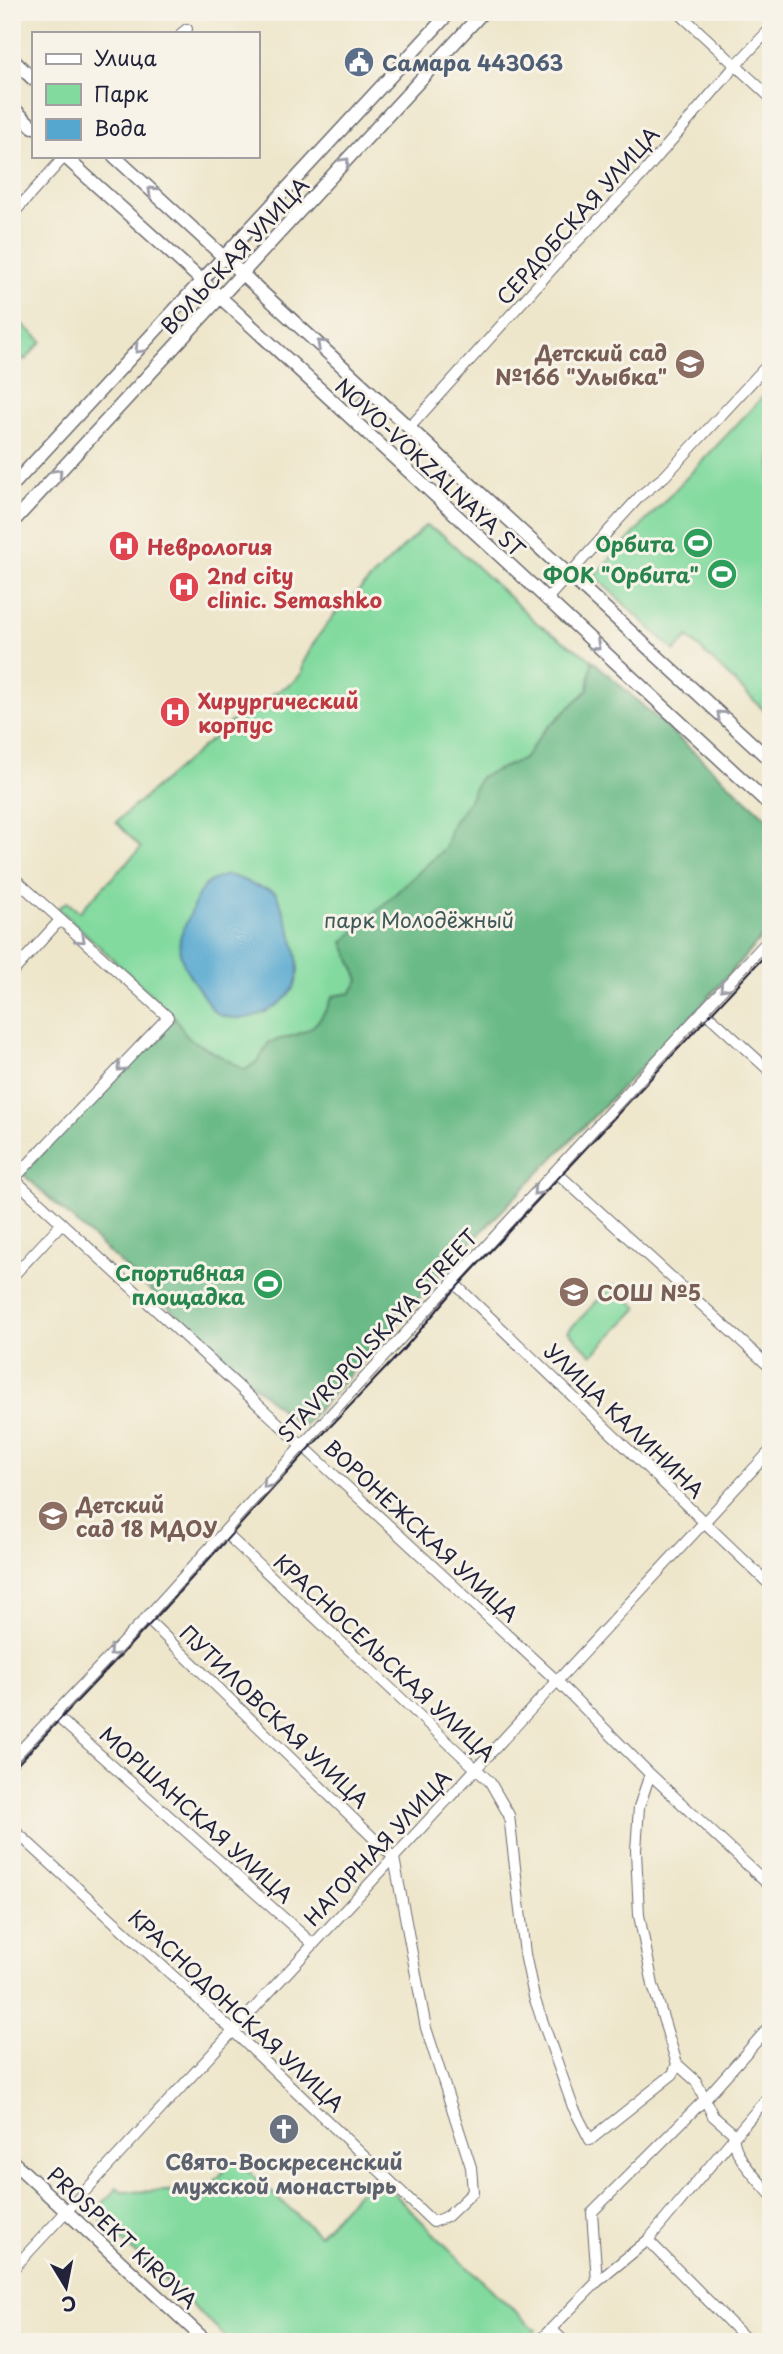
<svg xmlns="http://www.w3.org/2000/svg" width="783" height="2354" font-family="'Playpen Sans',sans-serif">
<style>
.green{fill:#82da9f;stroke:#527e6d;stroke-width:2}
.forest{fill:#69ba86;stroke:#466e60;stroke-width:2}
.water{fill:#55a7d0;stroke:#3c6486;stroke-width:2}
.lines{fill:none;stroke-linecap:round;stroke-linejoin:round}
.minor-casing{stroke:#69676d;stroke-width:12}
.major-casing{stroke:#69676d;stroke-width:15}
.minor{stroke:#fff;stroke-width:10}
.major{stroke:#fff;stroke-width:12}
.tram{stroke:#22223b;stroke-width:2}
.oneway{stroke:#9c9ca7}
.labels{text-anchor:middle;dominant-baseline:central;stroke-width:6;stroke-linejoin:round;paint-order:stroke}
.service-label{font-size:21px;font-weight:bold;fill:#4e5e75;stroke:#f7f3e8;text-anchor:start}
.street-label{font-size:21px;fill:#22223b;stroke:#f7f3e8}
.education-label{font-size:21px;font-weight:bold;fill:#785e54;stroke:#f7f3e8;text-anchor:start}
.leisure-label{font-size:21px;font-weight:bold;fill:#27864d;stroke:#f7f3e8;text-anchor:end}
.health-label{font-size:21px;font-weight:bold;fill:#be3a42;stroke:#f7f3e8;text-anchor:start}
.park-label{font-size:21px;fill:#3f5959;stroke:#f7f3e8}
.worship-label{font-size:21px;font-weight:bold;fill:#5b616d;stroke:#f7f3e8}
</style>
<rect width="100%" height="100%" fill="#f7f3e8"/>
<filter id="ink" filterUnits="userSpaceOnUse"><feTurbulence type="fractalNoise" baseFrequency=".0143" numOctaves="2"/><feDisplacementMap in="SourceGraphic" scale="14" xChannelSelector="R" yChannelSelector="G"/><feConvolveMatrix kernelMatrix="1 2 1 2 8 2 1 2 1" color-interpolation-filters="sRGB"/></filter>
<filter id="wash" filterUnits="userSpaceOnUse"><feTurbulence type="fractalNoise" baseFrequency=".00686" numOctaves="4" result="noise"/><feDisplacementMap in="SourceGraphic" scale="28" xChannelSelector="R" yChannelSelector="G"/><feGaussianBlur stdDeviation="1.57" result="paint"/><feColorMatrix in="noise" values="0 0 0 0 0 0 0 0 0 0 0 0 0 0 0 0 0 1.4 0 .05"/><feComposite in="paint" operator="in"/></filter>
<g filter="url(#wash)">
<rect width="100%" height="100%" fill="#eee6ca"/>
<path class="green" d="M12,315l30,26 -17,19 -13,-12z
M771,388v329l-83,-80 -13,14 -81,-75z
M425,526l17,8 96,90 54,36 179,162v105l-74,83 -248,255 -148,163 -279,-255 153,-156 -117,-109 9,-6 12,10 62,-64 -25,-26 121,-105 27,-12 4,-8 24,-14 10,-10 1,-10 13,-24 19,-25z
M613,1285l25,23 -46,47 -24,-24z
M235,2159l84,76 56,-61 90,91 71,65 -11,12h-294l-129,-120 -1,-17 16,-17 4,4 86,-2z"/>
<path class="forest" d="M592,660l179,162v105l-74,83 -248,255 -148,163 -279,-255 153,-156 12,20 58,33 14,-10 10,-18c38,-10 47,-9 64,-46l18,-3 8,-13 -16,-38 102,-94 7,-24 16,-22 12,-25 44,-18 18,-26 46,-43z"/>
<path class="water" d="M227,875c9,2 14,3 22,8 6,4 18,5 27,10 10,24 21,50 22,76 2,36 -59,64 -85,41 -1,0 -5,-8 -6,-9 -11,-17 -31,-38 -27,-62 1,-8 7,-17 10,-24 8,-23 12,-34 37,-40z"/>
</g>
<g filter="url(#ink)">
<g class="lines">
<g class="minor-casing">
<path id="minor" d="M678,12l93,86
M182,33l5,-4
M12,215l53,-59
M349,417l23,-25
M410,427l160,-178 71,-73 95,-111 35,-37
M546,600l95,-105 24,-19 106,-115
M12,876l156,141 -156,164
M12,973l48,-53
M703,1010l68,62
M555,1171l216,197
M12,1177l545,504 93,93 121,113
M12,1277l50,-54
M453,1282l318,304
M224,1532l266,250 19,33 16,139 9,43 39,110 17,33 83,-66 4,-10
M54,1714l259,230
M12,1759l134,-141 150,-166 475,-515
M650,1774l-11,33 -3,43 3,65 14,70 24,79 19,17 17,35 20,17c0,24 23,44 38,62
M12,1828l221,203 200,191 15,-6 25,-24 -2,-25 -45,-139 -32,-170 -248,-240
M648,2240l101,102
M12,2270l759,-820
M597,2282l-5,-70 113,-113 66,-74
M551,2329l14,13
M538,2342l59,-60 51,-42 123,-147"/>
</g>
<g class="major-casing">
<path id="major" d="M12,59l21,20
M12,107l21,20
M64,156l168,152 539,498
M114,156l657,605
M12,486l438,-474
M12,523l471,-511
M12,2161l195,181"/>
</g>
<use href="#minor" class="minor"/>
<use href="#major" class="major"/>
<path class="tram" d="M12,1770l139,-147 157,-173 94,-99 56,-65 313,-337"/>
</g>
<defs><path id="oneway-chevron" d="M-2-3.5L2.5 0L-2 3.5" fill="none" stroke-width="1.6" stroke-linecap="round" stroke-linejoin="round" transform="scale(1.75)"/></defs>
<g class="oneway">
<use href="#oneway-chevron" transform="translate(345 162) rotate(-47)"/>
<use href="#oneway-chevron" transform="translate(152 191) rotate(-137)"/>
<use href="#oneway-chevron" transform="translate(321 344) rotate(-137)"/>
<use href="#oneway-chevron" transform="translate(139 349) rotate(133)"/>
<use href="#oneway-chevron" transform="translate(58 473) rotate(-47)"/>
<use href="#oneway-chevron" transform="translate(596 646) rotate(43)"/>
<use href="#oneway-chevron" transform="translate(721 715) rotate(-137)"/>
<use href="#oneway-chevron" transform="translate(81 939) rotate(42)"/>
<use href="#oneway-chevron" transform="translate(724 987) rotate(133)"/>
<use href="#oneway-chevron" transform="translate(121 1067) rotate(134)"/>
<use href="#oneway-chevron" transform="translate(537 1191) rotate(133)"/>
<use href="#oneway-chevron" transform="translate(267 1484) rotate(132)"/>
<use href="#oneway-chevron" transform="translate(113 1652) rotate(134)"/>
</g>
</g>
<defs>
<g id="civic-disc" transform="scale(1.575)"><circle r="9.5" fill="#5c6f8a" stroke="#f7f3e8"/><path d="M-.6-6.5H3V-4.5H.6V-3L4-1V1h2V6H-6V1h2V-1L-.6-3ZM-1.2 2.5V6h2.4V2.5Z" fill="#fff"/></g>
<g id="school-disc" transform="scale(1.575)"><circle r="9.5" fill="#8d6e63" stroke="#f7f3e8"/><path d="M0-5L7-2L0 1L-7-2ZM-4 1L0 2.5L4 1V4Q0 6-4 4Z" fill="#fff"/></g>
<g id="stadium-disc" transform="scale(1.575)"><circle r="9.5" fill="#2e9e5b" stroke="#f7f3e8"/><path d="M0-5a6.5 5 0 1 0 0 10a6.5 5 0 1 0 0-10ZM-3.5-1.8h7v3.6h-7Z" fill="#fff"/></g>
<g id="hospital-disc" transform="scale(1.575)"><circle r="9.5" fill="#e0444e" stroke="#f7f3e8"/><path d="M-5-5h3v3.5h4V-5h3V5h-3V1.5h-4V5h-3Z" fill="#fff"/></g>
<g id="church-disc" transform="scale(1.575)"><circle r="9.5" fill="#6b7280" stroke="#f7f3e8"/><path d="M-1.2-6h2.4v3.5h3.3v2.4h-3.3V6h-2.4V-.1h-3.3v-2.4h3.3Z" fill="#fff"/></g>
</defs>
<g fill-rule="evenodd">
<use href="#civic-disc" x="359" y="62"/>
<use href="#school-disc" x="690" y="364"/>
<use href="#stadium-disc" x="698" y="543"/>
<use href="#hospital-disc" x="124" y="546"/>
<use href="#stadium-disc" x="722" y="574"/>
<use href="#hospital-disc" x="184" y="587"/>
<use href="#hospital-disc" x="175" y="712"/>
<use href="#stadium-disc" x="268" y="1284"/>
<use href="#school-disc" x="574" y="1292"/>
<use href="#school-disc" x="53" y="1516"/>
<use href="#church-disc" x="284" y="2129"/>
</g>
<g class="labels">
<g class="service-label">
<text x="382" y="62">Самара 443063</text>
</g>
<g class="street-label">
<text transform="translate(577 215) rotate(-48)">СЕРДОБСКАЯ УЛИЦА</text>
<text transform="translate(234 255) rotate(-47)">ВОЛЬСКАЯ УЛИЦА</text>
<text transform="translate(431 467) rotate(43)">NOVO-VOKZALNAYA ST</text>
<text transform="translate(377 1335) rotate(-47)">STAVROPOLSKAYA STREET</text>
<text transform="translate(625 1420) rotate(44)">УЛИЦА КАЛИНИНА</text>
<text transform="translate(422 1530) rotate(43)">ВОРОНЕЖСКАЯ УЛИЦА</text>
<text transform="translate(385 1657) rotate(43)">КРАСНОСЕЛЬСКАЯ УЛИЦА</text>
<text transform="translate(275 1716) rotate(44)">ПУТИЛОВСКАЯ УЛИЦА</text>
<text transform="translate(197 1814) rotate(42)">МОРШАНСКАЯ УЛИЦА</text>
<text transform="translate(377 1847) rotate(-47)">НАГОРНАЯ УЛИЦА</text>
<text transform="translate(237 2010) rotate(43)">КРАСНОДОНСКАЯ УЛИЦА</text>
<text transform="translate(123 2237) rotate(43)">PROSPEKT KIROVA</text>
</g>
<g class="education-label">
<text x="667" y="352" text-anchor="end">Детский сад<tspan x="667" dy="24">№166 "Улыбка"</tspan></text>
<text x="597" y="1292">СОШ №5</text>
<text x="76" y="1504">Детский<tspan x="76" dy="24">сад 18 МДОУ</tspan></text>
</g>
<g class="leisure-label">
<text x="675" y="543">Орбита</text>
<text x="699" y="574">ФОК "Орбита"</text>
<text x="245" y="1272">Спортивная<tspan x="245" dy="24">площадка</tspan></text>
</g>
<g class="health-label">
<text x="147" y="546">Неврология</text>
<text x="207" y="575">2nd city<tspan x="207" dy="24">clinic. Semashko</tspan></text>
<text x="198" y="700">Хирургический<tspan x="198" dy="24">корпус</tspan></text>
</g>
<g class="park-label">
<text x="419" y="919">парк Молодёжный</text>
</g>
<g class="worship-label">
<text x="284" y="2161">Свято-Воскресенский<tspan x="284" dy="24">мужской монастырь</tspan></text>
</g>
</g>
<rect width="783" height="2354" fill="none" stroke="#f7f3e8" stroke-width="42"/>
<rect x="32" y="32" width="228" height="126" fill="#f7f3e8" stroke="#a29fa3" stroke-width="2"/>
<rect x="46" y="54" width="35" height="10" fill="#ffffff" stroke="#a29fa3" stroke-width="2"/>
<text x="94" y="66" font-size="21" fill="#22223b">Улица</text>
<rect x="46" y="84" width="35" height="21" fill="#82da9f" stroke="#a29fa3" stroke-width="2"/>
<text x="94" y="102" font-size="21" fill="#22223b">Парк</text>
<rect x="46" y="119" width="35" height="21" fill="#55a7d0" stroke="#a29fa3" stroke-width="2"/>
<text x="94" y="136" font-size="21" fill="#22223b">Вода</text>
<g transform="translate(66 2287) rotate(170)" stroke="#f7f3e8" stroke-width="5" paint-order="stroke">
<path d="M0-5L12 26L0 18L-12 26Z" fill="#22223b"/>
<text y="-10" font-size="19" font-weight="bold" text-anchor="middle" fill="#22223b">С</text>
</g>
</svg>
